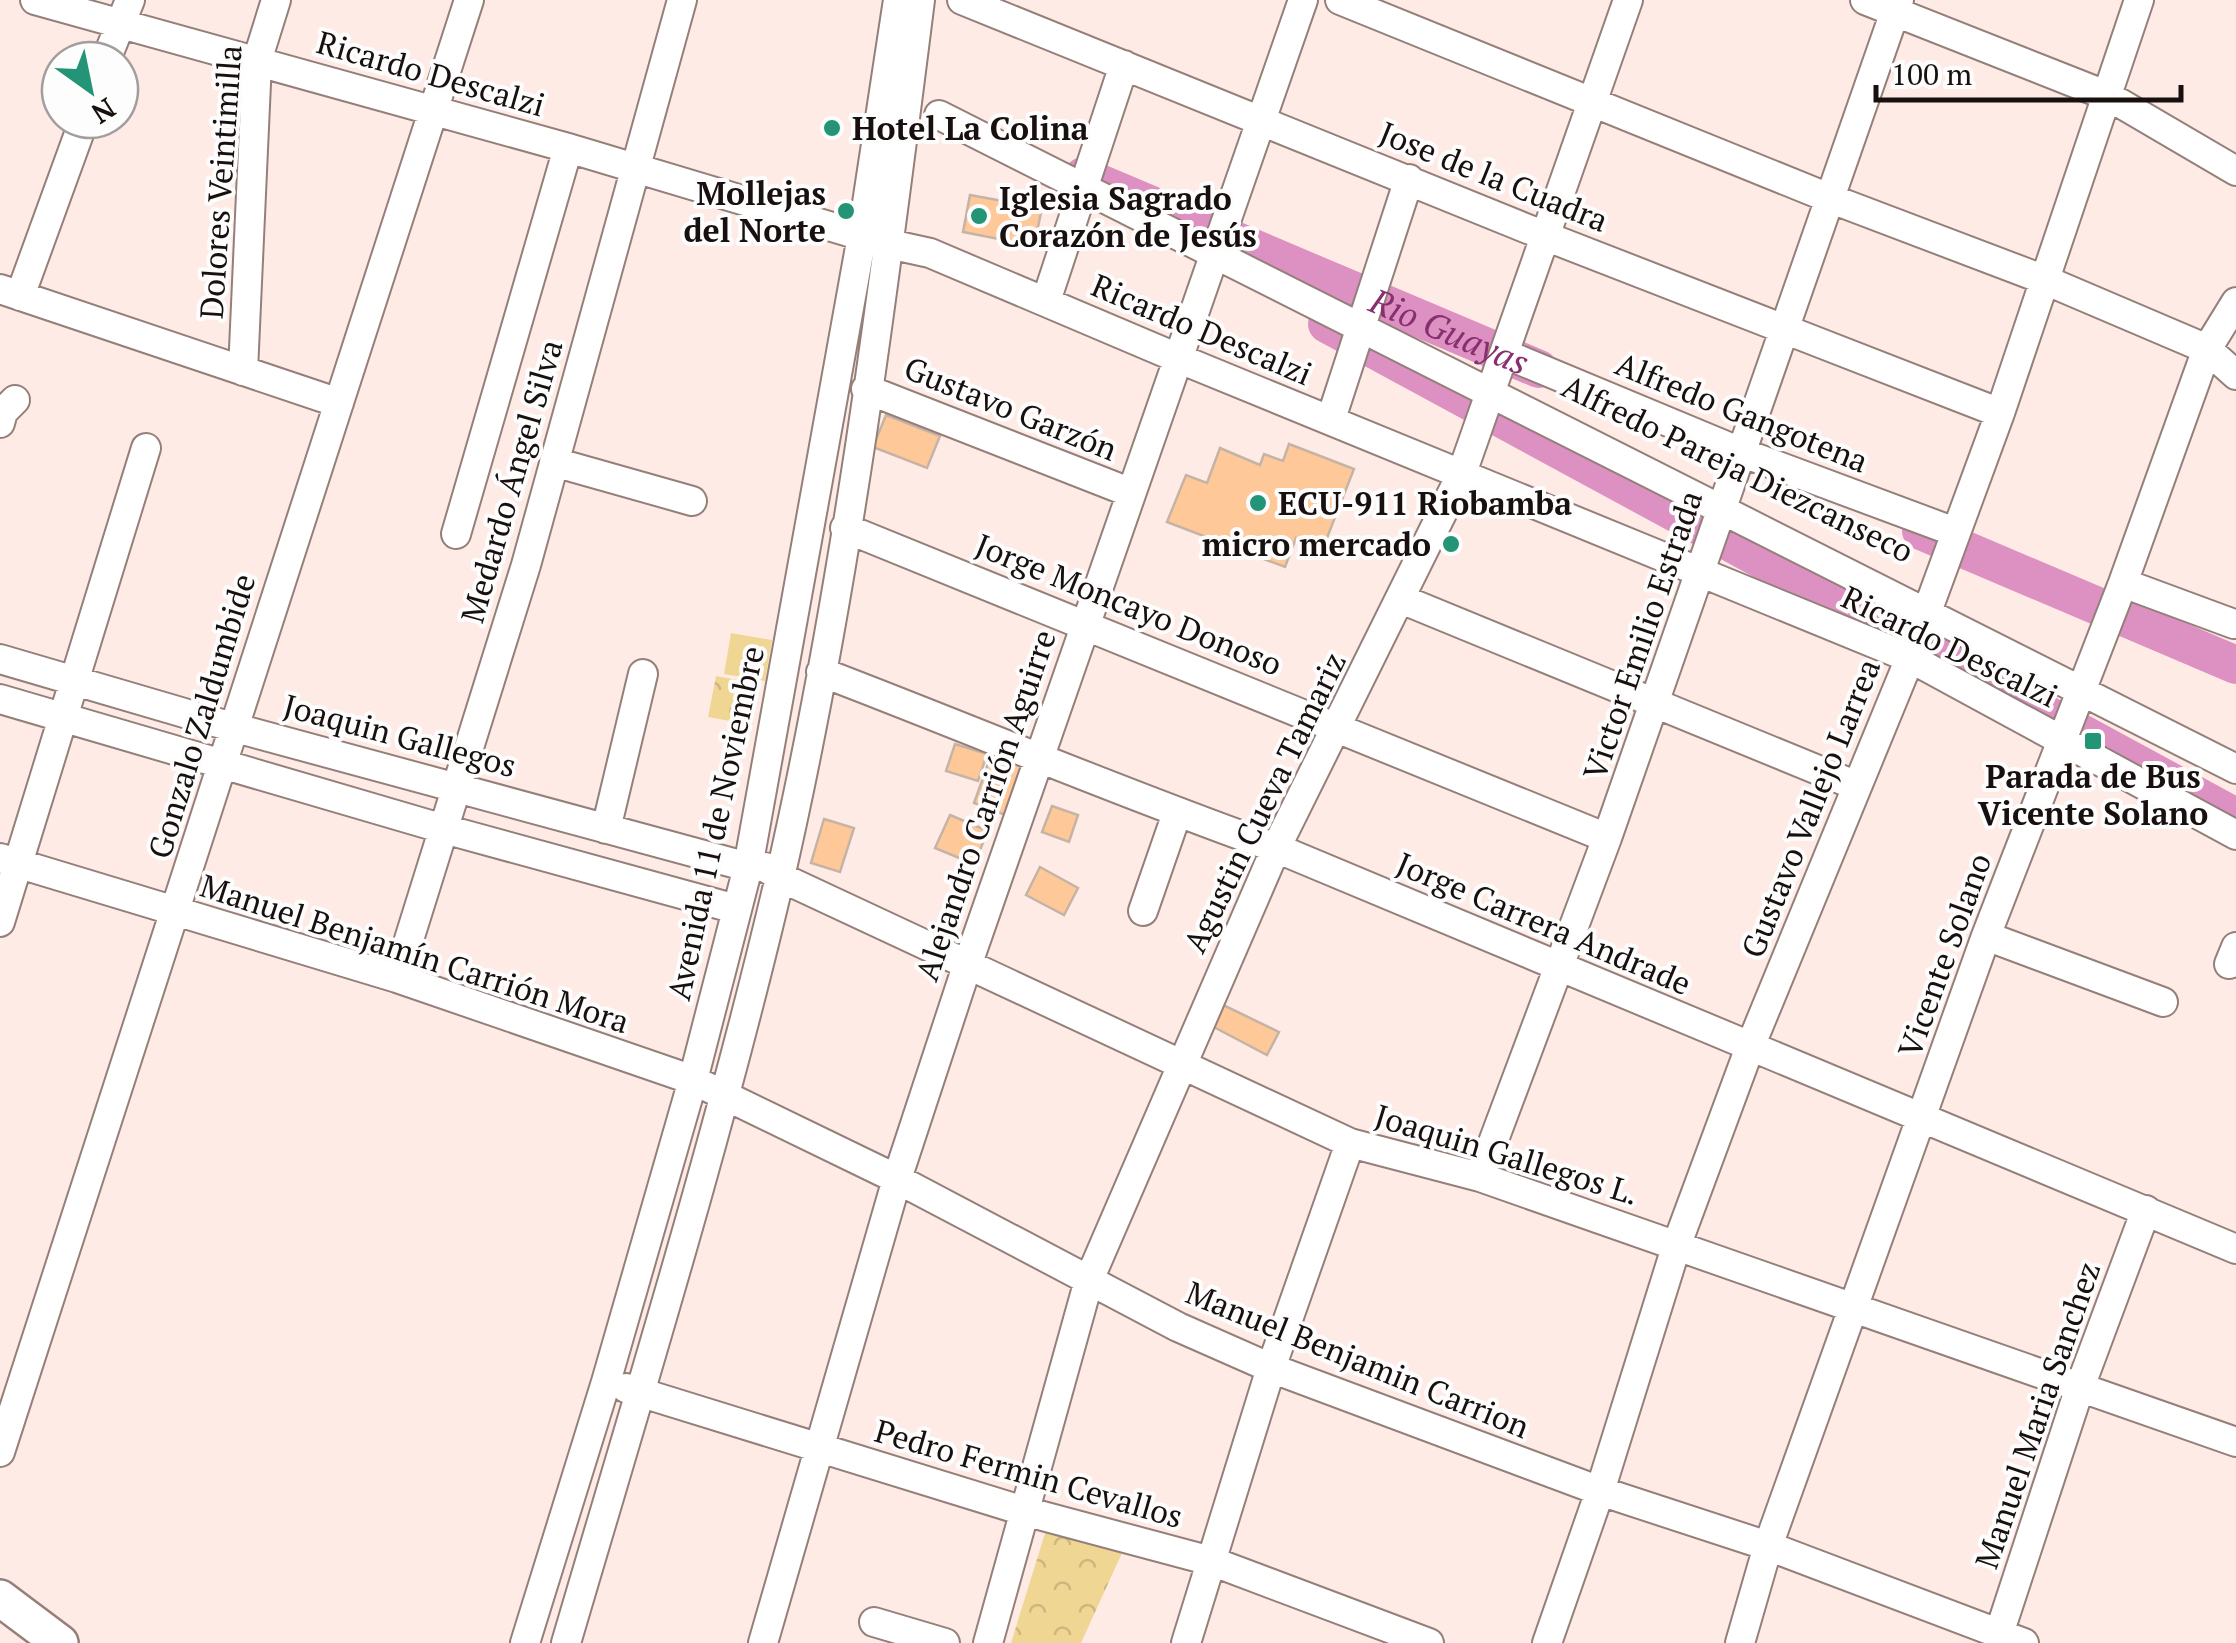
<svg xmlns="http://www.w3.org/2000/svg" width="2236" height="1643" font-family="'PT Serif',serif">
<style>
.green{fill:#f0d693}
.park{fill:url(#park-crowns)}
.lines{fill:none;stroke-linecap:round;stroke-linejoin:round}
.river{stroke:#dd91c3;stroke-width:38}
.building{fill:#ffc898;stroke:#c5b4a6;stroke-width:2.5}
.minor-casing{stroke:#947f79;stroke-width:32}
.major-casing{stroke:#947f79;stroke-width:40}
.minor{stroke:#fff;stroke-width:28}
.major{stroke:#fff;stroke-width:35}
.poi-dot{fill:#239476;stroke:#fdfdfd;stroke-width:4}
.labels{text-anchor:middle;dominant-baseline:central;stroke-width:8;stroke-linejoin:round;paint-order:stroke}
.street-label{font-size:32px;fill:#18100e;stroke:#fdfdfd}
.poi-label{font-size:32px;font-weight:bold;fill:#18100e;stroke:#fdfdfd;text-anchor:start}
.water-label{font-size:35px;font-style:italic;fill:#88306f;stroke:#fdfdfd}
</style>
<defs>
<pattern id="park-crowns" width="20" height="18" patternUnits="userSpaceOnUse" patternTransform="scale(2.5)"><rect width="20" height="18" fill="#f0d693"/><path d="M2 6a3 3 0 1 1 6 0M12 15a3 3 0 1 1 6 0" fill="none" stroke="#cdb77e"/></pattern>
</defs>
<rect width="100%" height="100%" fill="#ffebe6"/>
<path class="green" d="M731,633l41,7 -7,41 -41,-7z"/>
<path class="park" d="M716,676l44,8 -8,41 -44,-8z
M1046,1530l76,23 -41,90h-70z"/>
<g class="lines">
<g class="river">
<path id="s1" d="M1083,176l456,193"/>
<path d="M1327,324l909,493"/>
<path d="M1921,531l315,134"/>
</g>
</g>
<path class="building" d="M970,195l72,13 -8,38 -71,-14z
M886,415l54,21 -13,32 -54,-21z
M1289,444l65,25 -31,79 -27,-10 -11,29 -118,-45 19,-47 21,8 13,-35 40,17 4,-11 19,7z
M955,744l32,10 -9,27 -32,-10z
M993,750l34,13 -19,53 -34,-13z
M1052,806l26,9 -9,27 -27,-10z
M950,815l38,16 -14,33 -39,-16z
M824,819l30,9 -14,44 -29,-9z
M1040,867l38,21 -14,27 -38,-20z
M1219,1003l60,29 -12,23 -57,-30z"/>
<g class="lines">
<g class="minor-casing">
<path id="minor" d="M35,0l533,148 321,96 41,9 250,106 730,299 326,177
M962,0l583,236 455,177
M1340,0l489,198 216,82 162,69 29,26
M1865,0l243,96 128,75
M106,60l24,-60
M939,115l1297,654
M0,289l339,114
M20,296l64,-176
M1046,301l78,-236
M1505,354l238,99 212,79
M243,371l14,-310 19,-61
M866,389l263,103
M1331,419l78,-240
M0,423l3,-11 12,-12
M554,462l138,39
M845,528l762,310
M456,534l112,-386
M2123,583l111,41
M1401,599l456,187
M0,659l232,68 516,140h17l15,10 570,266 130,34 756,265
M821,672c152,58 302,122 455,176l960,401
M0,699l444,130 292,80
M606,829l37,-155
M0,858l397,120 296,102 204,99 281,148 93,41 329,123 168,55 256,97
M1143,911l34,-98
M0,922l146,-474
M1986,936l177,66
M2229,964l7,-17
M397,978l129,-413 156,-565
M1480,1177l127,-339 292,-838
M626,1388l398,123 187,50 218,82
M0,1452l469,-1452
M874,1622l71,21
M525,1643l81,-261 87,-302 55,-213 114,-631 36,-236
M566,1643c74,-252 154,-510 214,-766 66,-288 103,-584 140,-877
M763,1643l134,-464 71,-216 335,-963
M988,1643l101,-363 187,-432 186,-375 166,-473
M1186,1643l85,-275 79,-225
M1547,1643l53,-152 77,-247 73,-197 160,-389 90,-245 139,-413
M1740,1643l28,-97 218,-610 137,-353 84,-234 29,-47
M1996,1643l84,-256 66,-177"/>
</g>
<g class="major-casing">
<path id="major" d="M0,1598l60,45"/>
</g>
<use href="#minor" class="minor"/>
<use href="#major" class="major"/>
</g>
<g class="poi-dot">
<circle cx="832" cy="128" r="10"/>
<circle cx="846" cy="211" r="10"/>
<circle cx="979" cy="216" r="10"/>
<circle cx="1258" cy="503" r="10"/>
<circle cx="1451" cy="544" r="10"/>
<rect x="2083" y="731" width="20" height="20" rx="5"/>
</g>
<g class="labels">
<g class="street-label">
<text transform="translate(431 73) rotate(16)">Ricardo Descalzi</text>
<text transform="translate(1494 176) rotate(22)">Jose de la Cuadra</text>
<text transform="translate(220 182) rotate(-86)">Dolores Veintimilla</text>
<text transform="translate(1202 329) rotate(23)">Ricardo Descalzi</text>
<text transform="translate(1011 408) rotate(22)">Gustavo Garzón</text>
<text transform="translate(1742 412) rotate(22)">Alfredo Gangotena</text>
<text transform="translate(1738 468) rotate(26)">Alfredo Pareja Diezcanseco</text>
<text transform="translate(511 481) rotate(-74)">Medardo Ángel Silva</text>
<text transform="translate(1129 604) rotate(22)">Jorge Moncayo Donoso</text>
<text transform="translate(1642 635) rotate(-71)">Victor Emilio Estrada</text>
<text transform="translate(1950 646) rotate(26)">Ricardo Descalzi</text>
<text transform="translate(201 716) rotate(-73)">Gonzalo Zaldumbide</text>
<text transform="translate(400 735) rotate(15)">Joaquin Gallegos</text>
<text transform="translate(1264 802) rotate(-64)">Agustin Cueva Tamariz</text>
<text transform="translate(985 805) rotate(-71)">Alejandro Carrión Aguirre</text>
<text transform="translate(1810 808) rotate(-68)">Gustavo Vallejo Larrea</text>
<text transform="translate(715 823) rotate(-78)">Avenida 11 de Noviembre</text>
<text transform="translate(1544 923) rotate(23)">Jorge Carrera Andrade</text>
<text transform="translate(415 953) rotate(18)">Manuel Benjamín Carrión Mora</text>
<text transform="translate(1944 955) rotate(-70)">Vicente Solano</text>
<text transform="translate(1507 1154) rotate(17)">Joaquin Gallegos L.</text>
<text transform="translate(1358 1359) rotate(22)">Manuel Benjamin Carrion</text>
<text transform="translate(2037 1415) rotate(-71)">Manuel Maria Sanchez</text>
<text transform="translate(1029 1473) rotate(16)">Pedro Fermin Cevallos</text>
</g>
<g class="poi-label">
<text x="852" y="128">Hotel La Colina</text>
<text x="826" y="193" text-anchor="end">Mollejas<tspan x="826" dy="37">del Norte</tspan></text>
<text x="999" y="198">Iglesia Sagrado<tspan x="999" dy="37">Corazón de Jesús</tspan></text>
<text x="1278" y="503">ECU-911 Riobamba</text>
<text x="1431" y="544" text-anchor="end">micro mercado</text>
<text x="2093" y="776" text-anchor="middle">Parada de Bus<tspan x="2093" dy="37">Vicente Solano</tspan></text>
</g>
<g class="water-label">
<text stroke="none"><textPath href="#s1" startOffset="398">Rio Guayas</textPath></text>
</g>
</g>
<g transform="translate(90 90) rotate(147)"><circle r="48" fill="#fdfdfd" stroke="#a19e9d" stroke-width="2.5"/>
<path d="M0-8L18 38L0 25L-18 38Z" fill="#239476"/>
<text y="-15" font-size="28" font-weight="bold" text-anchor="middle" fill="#18100e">N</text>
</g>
<path d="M1876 85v15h305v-15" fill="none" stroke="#18100e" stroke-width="5"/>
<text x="1891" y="85" font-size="30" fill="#18100e" stroke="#fdfdfd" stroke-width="8" paint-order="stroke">100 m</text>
</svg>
